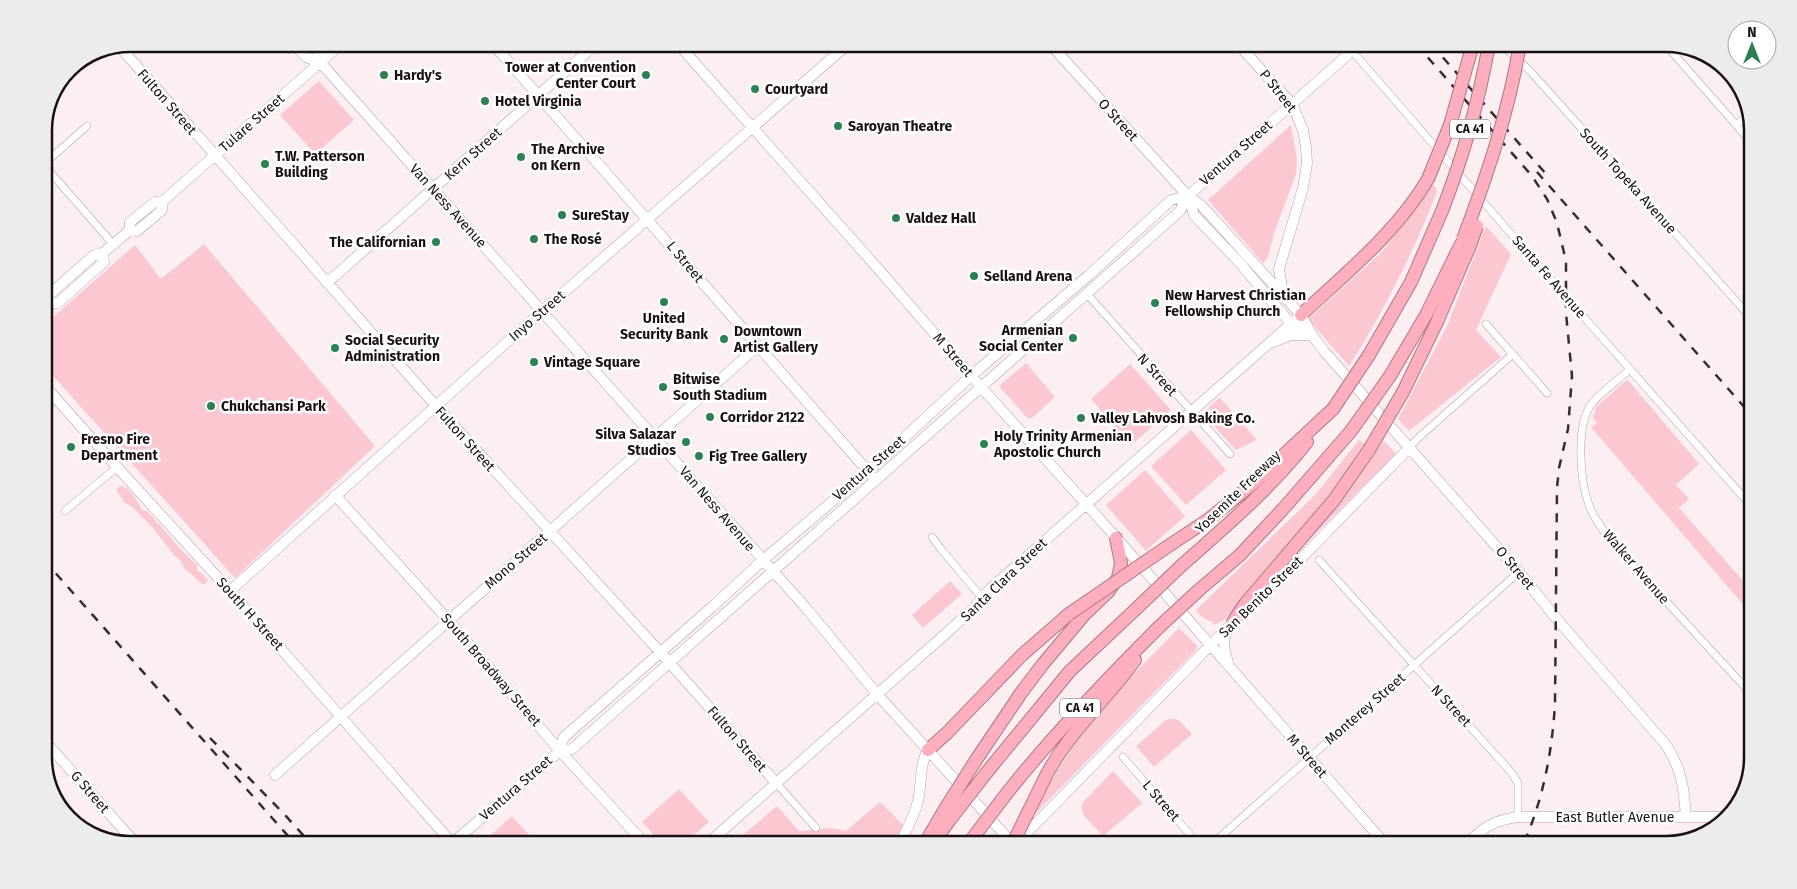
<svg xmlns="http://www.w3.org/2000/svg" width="1797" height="889" font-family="'Fira Sans',sans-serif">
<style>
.green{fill:#fbc8d2}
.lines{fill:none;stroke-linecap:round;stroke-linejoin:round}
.street-casing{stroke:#bc9fa5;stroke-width:8}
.secondary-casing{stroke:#bc9fa5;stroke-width:11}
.highway-casing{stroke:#ae7783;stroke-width:14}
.street{stroke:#fff;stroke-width:7}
.secondary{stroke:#fff;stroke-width:10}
.highway{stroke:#fdaebf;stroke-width:12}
.rail{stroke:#362b2d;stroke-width:2.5;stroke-dasharray:9 9;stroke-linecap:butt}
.highway-bridge-casing{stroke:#ae7783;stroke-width:14;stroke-linecap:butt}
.highway-bridge{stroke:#fdaebf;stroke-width:12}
.poi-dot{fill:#2d8052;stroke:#fff;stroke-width:2}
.labels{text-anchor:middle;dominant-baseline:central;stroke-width:5;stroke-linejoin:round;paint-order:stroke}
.shield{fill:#fff;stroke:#5f585a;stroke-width:1}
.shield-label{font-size:12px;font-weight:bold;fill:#1b1113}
.poi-label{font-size:14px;font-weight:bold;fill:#1b1113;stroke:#fff;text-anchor:start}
.street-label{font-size:14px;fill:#1b1113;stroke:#fff}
.rim{fill:none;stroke:#1b1113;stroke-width:2.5}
</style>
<rect width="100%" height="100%" fill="#fbeff1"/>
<path class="green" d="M319,81l35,39 -39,34 -35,-39z
M1291,125l6,35 -1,14 -21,56 -8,29 -4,4 -55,-63z
M1431,183l4,4 2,5c-24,61 -53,119 -88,174l-41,-47 73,-66 32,-42z
M1486,226l25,28 -35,76 25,27 -92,74 -11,-12 49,-93z
M204,244l171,202 -140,132 -191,-212v-41l91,-80 26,34z
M1026,363l29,34 -23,21 -4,1 -29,-33z
M1130,364l41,46 -40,35 -40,-46z
M1628,380l71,84 -23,21 13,14 -10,9 74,84v24l-162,-189 6,-3 -4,-7 3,-10 27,-24z
M1219,398h1l37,42 -21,10 -22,-24 5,-5v-4l-7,-3 -5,-5z
M1191,430l35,40 -40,35 -35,-39z
M1359,440l6,4 -53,75 -88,101 -10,5 -1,-3c-7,-1 -13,-6 -17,-12l120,-116z
M1384,441l12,13 -96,95 35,-41z
M1145,470l40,46 -39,35 -40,-46z
M121,486c12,3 16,16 22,25h4c17,18 31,37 50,54v5l7,5 4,5 -3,4h-3l-18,-16 -3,-7 -6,-5 -23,-29 -21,-21 -7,-4 -7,-11v-3z
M950,581l12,13 -39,34 -11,-13z
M1179,628l18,18 -1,4 -167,170c18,-31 35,-62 57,-91 27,-37 61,-68 93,-101z
M1170,718l9,2 13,14 -38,33 -18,-21 29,-25z
M1113,771l29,32 -39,33 -19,-20 -3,-10 4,-6z
M679,789l30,33 -27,23h-19l-21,-23z
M880,802l25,25 -11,18h-152l-5,-5 40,-34 22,25 33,-3 14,3z
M512,816l26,29h-58z"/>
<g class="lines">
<g class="street-casing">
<path id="street" d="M1346,44l220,253 187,211
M1501,44l30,28 222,248
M1665,44l88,100
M1736,125l13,-11
M44,164l43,-38
M44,165l69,79
M1087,294l143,160
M1486,324l61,69
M1630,369c-11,11 -31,24 -40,37 -14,22 -10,75 -1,99 6,17 19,31 30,45l134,146
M1409,448l8,-9 96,-85
M65,511l52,-44
M932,537l9,12 41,49
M1319,560l192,212 7,11v34
M1123,757l76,88
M777,784l39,44
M1211,845l308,-273"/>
</g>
<g class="secondary-casing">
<path id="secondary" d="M294,44l12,13 14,5
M313,44l4,4 3,14 486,546 71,86 137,151
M493,44c127,143 252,289 379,432
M678,44l195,219 108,124 131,146 274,312
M1050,44l138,152 13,9 100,110 11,20 12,16 195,221 37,46 110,127c16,24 18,44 20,72
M1238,44l54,60 11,26 3,17 1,16 -4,25 -24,81 4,24
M119,46l317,360 233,256 108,122
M1352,51l17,-7
M1188,196l6,19 45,47 52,62 21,11
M130,230l7,1 25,-21 1,-9
M327,283l269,-239
M49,303h9l46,-41 -1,-9
M44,307l5,-4 1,-9 44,-39 9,-2 27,-23v-8l25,-20 8,-1 178,-157
M1274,342l17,-7h17
M44,385l73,82 113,124 222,252
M335,495l114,126 111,130 86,94
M230,591l276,-248 342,-299
M1228,629c-7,12 -3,22 0,34
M44,740l93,105
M560,751l3,-13 149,-131 50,-46 106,-90 103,-95 118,-101 82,-75 17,-4
M275,775l482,-428
M450,845l110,-94 12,-2 608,-538 8,-15 164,-145 3,-7
M706,845l236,-208 30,-27 17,-20 312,-275
M899,845c7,-14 15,-28 19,-44 4,-17 1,-36 10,-51
M1015,845l218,-223 50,-45 126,-129
M1465,845c18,-17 28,-25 53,-28h208"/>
</g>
<g class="highway-casing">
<path id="highway" d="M1301,315c46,-43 95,-82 127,-136
M1369,355l42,-73 31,-71
M1390,376l36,-61 35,-71
M1403,392l34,-70 32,-74
M1164,549l45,-30 41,-33 83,-77
M1182,565c44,-39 88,-76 125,-123
M1199,590l41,-35 43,-46 68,-78
M1233,622l12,-18 89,-104 35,-50
M928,750l19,-17 75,-78 47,-41
M976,760l45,-67 22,-29 41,-49 23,-22 11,-15 3,-15 -5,-25
M987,772l83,-101 67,-63
M1041,786c22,-49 63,-83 94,-126
M1007,793c47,-59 98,-112 151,-165
M934,841l18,-24
M924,845l21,-36"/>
</g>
<use href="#street" class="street"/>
<use href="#secondary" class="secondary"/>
<use href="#highway" class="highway"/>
<path class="rail" d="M1416,44l116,132 15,23 10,24 9,38v52l6,63 -4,53 -9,39 -2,20 -2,216c-3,49 -12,96 -32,141
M1431,44l116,131
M1537,172l216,245
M44,560l252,285
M210,738l75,77 27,30"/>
<g class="highway-bridge-casing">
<path id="highway-bridge" d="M1428,179l22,-54 23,-81
M1442,211c21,-54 37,-110 47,-167
M1463,239c24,-63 46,-128 57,-195
M1469,248l8,-22
M1333,409l36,-54
M1351,431l39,-55
M1369,450l34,-58
M1137,608l45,-43
M1069,614l95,-65
M1158,628l41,-38
M945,809l31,-49
M952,817l35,-45
M972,839l35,-46
M1012,845l29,-59"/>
</g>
<use href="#highway-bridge" class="highway-bridge"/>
</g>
<g class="poi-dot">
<circle cx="384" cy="75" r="5"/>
<circle cx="646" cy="75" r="5"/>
<circle cx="755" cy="89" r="5"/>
<circle cx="485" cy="101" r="5"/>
<circle cx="838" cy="126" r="5"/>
<circle cx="521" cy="157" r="5"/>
<circle cx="265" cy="164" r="5"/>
<circle cx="562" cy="215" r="5"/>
<circle cx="896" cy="218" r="5"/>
<circle cx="534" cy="239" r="5"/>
<circle cx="436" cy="242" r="5"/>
<circle cx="974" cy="276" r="5"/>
<circle cx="664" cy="302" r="5"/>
<circle cx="1155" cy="303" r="5"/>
<circle cx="1073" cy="338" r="5"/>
<circle cx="724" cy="339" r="5"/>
<circle cx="335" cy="348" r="5"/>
<circle cx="534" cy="362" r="5"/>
<circle cx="663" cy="387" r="5"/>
<circle cx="211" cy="406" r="5"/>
<circle cx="710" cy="417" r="5"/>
<circle cx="1081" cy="418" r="5"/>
<circle cx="686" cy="442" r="5"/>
<circle cx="984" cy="444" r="5"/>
<circle cx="71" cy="447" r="5"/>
<circle cx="699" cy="456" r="5"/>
</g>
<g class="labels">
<g class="shield">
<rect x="1450" y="119.5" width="40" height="19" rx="4"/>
<rect x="1060" y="698.5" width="40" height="19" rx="4"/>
</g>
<g class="shield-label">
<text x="1470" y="129">CA 41</text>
<text x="1080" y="708">CA 41</text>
</g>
<g class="poi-label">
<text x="636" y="67" text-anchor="end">Tower at Convention<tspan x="636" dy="16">Center Court</tspan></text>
<text x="394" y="75">Hardy's</text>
<text x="765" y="89">Courtyard</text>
<text x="495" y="101">Hotel Virginia</text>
<text x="848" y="126">Saroyan Theatre</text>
<text x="531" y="149">The Archive<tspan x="531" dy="16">on Kern</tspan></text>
<text x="275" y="156">T.W. Patterson<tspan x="275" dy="16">Building</tspan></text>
<text x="572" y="215">SureStay</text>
<text x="906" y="218">Valdez Hall</text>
<text x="544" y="239">The Rosé</text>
<text x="426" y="242" text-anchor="end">The Californian</text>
<text x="984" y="276">Selland Arena</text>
<text x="1165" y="295">New Harvest Christian<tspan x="1165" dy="16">Fellowship Church</tspan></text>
<text x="664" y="318" text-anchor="middle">United<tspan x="664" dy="16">Security Bank</tspan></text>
<text x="1063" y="330" text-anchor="end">Armenian<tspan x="1063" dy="16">Social Center</tspan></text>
<text x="734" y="331">Downtown<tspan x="734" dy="16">Artist Gallery</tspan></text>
<text x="345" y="340">Social Security<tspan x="345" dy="16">Administration</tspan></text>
<text x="544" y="362">Vintage Square</text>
<text x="673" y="379">Bitwise<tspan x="673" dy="16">South Stadium</tspan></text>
<text x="221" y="406">Chukchansi Park</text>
<text x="720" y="417">Corridor 2122</text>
<text x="1091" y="418">Valley Lahvosh Baking Co.</text>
<text x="676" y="434" text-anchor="end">Silva Salazar<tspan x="676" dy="16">Studios</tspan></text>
<text x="994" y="436">Holy Trinity Armenian<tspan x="994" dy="16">Apostolic Church</tspan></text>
<text x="81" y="439">Fresno Fire<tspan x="81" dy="16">Department</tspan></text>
<text x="709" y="456">Fig Tree Gallery</text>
</g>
<g class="street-label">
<text transform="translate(1278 91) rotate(52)">P Street</text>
<text transform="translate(167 102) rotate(49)">Fulton Street</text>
<text transform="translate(1118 120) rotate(48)">O Street</text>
<text transform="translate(252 123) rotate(-41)">Tulare Street</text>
<text transform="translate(1236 153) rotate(-41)">Ventura Street</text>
<text transform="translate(473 154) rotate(-42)">Kern Street</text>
<text transform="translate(1628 181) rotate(48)">South Topeka Avenue</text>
<text transform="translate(448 206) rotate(48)">Van Ness Avenue</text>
<text transform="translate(685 262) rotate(50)">L Street</text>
<text transform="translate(1549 277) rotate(49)">Santa Fe Avenue</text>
<text transform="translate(537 316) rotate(-41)">Inyo Street</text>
<text transform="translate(953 355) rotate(49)">M Street</text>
<text transform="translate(1157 375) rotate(48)">N Street</text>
<text transform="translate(465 439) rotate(48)">Fulton Street</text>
<text transform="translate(869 468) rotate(-41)">Ventura Street</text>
<text transform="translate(1238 492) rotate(-44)">Yosemite Freeway</text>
<text transform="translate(717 509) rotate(49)">Van Ness Avenue</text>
<text transform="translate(516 561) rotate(-41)">Mono Street</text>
<text transform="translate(1636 567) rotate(49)">Walker Avenue</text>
<text transform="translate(1515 568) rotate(50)">O Street</text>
<text transform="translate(1004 580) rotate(-44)">Santa Clara Street</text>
<text transform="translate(1261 597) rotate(-44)">San Benito Street</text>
<text transform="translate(250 614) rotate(48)">South H Street</text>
<text transform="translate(491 670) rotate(49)">South Broadway Street</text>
<text transform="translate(1451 706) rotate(47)">N Street</text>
<text transform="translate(1365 709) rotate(-41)">Monterey Street</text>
<text transform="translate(737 739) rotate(49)">Fulton Street</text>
<text transform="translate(1307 756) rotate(49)">M Street</text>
<text transform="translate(516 788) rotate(-41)">Ventura Street</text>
<text transform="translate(90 792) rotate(49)">G Street</text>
<text transform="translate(1161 801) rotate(49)">L Street</text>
<text x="1615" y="817">East Butler Avenue</text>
</g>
</g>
<path d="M0 0H1797V889H0ZM130 52H1666A78 78 0 0 1 1744 130V758A78 78 0 0 1 1666 836H130A78 78 0 0 1 52 758V130A78 78 0 0 1 130 52Z" fill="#edecec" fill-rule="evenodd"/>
<path class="rim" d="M130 52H1666A78 78 0 0 1 1744 130V758A78 78 0 0 1 1666 836H130A78 78 0 0 1 52 758V130A78 78 0 0 1 130 52Z"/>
<g transform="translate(1752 45)"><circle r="24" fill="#ffffff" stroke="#a4a0a1"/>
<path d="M0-4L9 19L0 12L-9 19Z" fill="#2d8052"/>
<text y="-8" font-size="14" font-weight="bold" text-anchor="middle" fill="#1b1113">N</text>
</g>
</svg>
